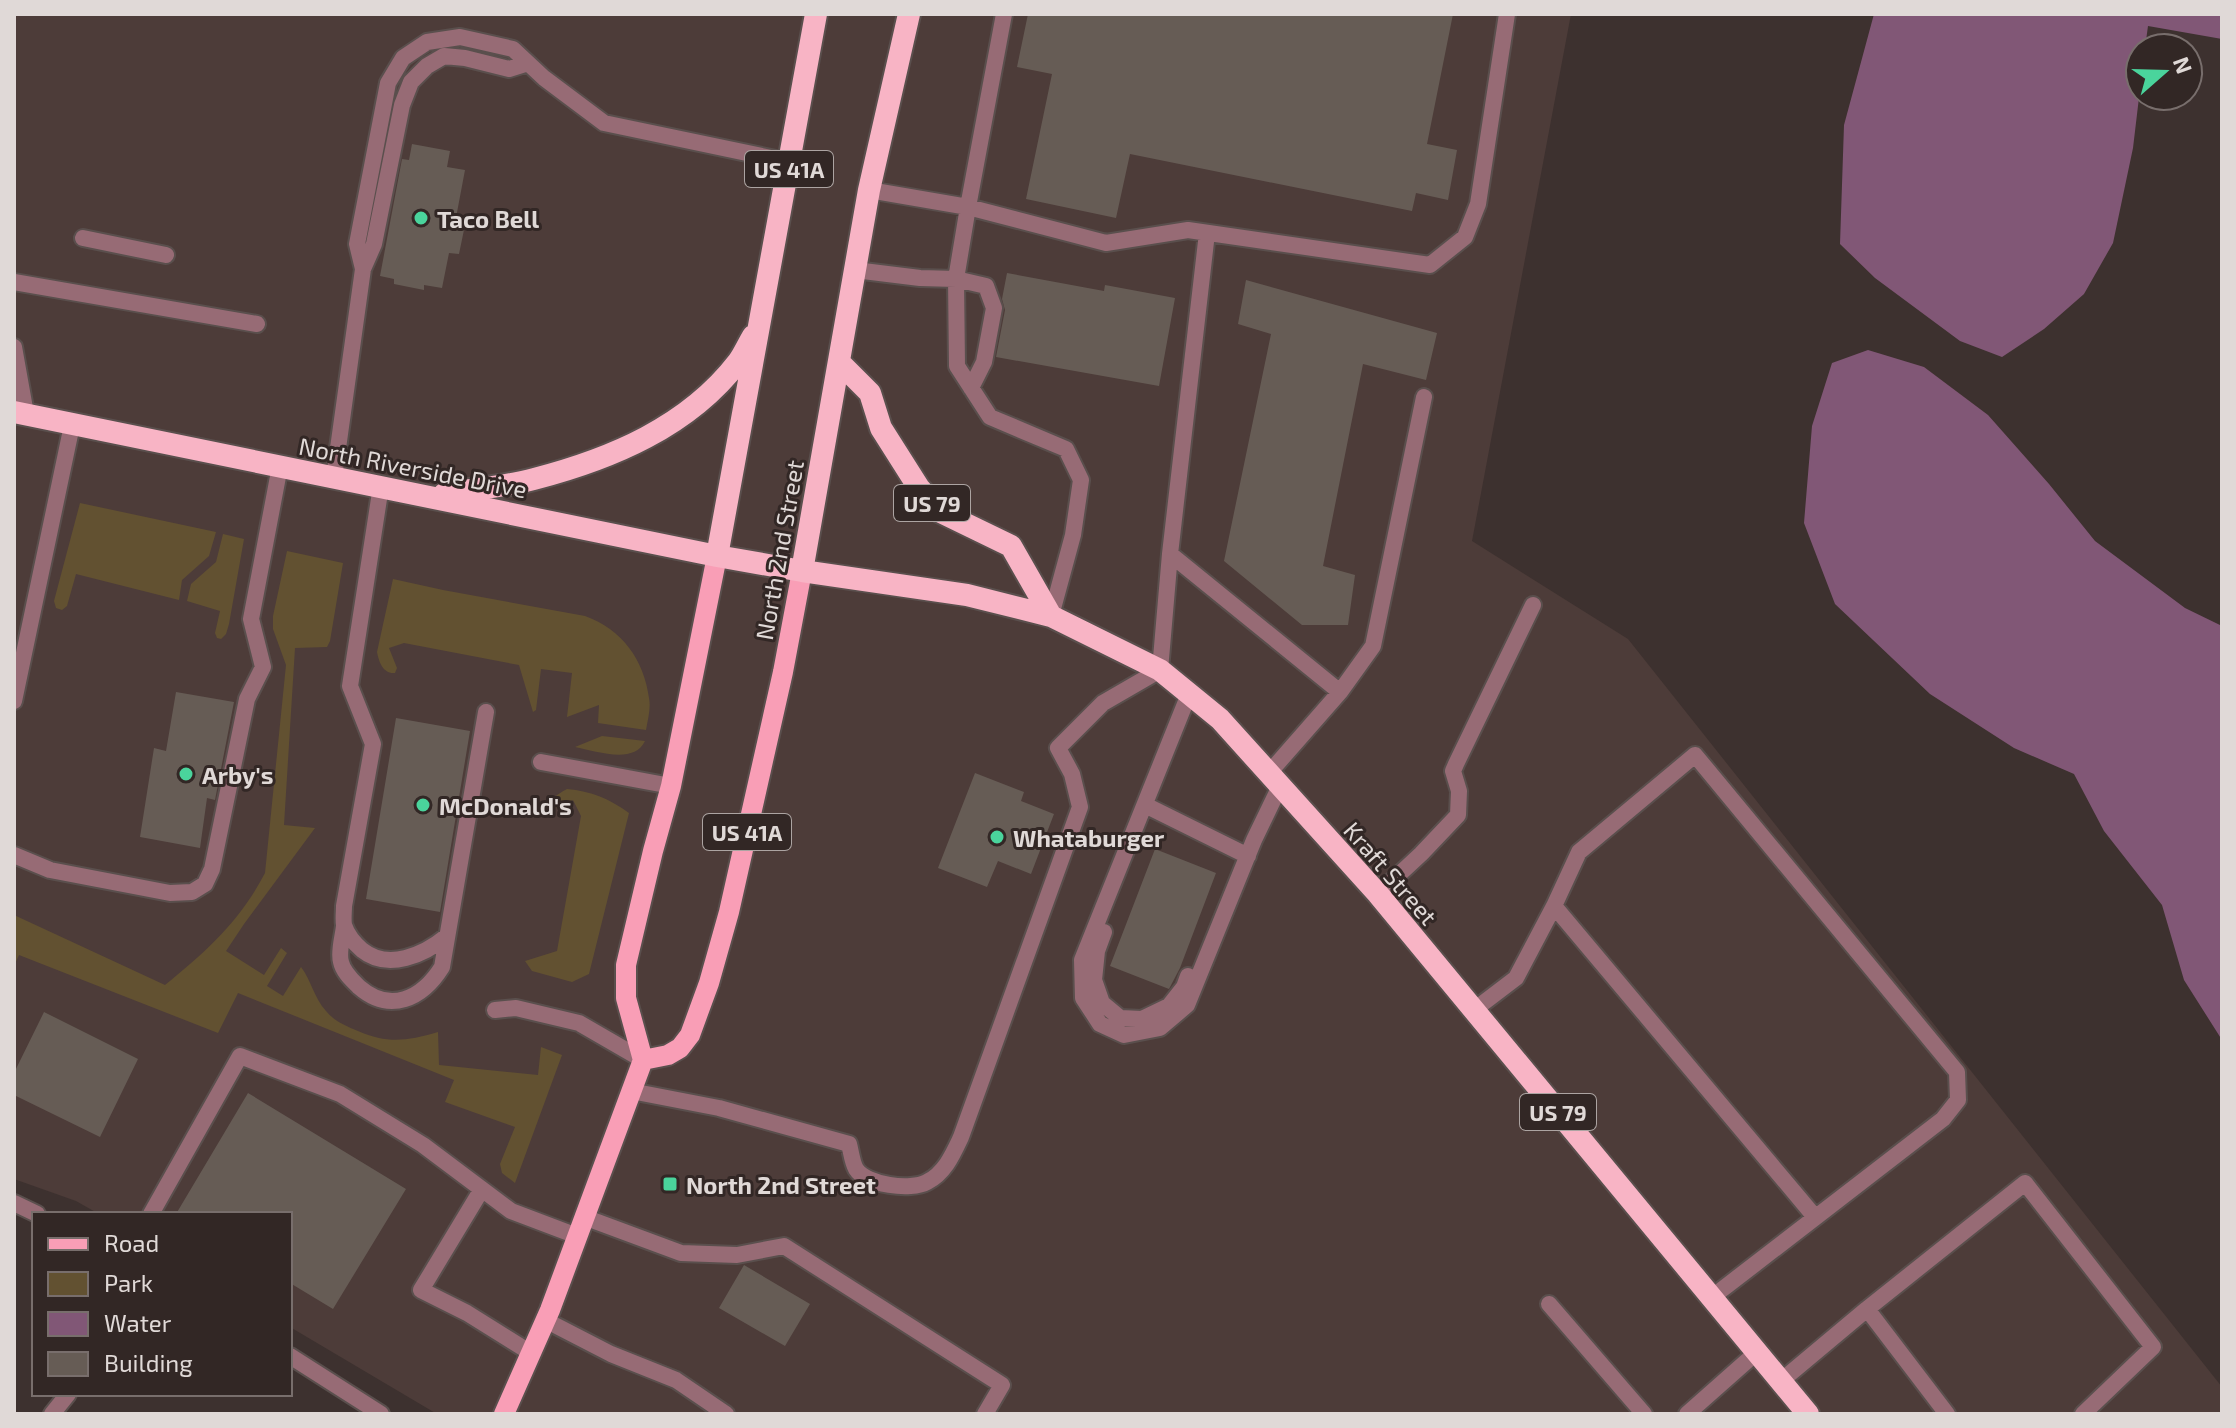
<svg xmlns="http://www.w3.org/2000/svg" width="2236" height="1428" font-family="'Exo 2',sans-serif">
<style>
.built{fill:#4d3c39}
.green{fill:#625131}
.water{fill:#815776}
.building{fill:#665c55}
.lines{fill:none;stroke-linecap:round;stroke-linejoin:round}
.service-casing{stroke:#5a4f4d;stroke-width:20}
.minor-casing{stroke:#5a4f4d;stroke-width:20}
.primary-casing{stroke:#5a4f4d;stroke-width:24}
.trunk-casing{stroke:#5a4f4d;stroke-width:26}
.service{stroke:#976b75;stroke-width:16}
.minor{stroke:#976b75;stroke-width:16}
.primary{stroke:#f99eb6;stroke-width:20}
.trunk{stroke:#f8b4c5;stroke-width:22}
.poi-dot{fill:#4ad49c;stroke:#322725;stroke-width:3}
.labels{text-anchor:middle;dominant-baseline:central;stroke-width:6;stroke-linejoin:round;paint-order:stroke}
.shield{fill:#322725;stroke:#aca4a2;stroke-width:2}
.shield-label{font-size:22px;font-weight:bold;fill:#e0d9d7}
.poi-label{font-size:24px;font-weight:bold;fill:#e0d9d7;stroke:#322725;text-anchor:start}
.street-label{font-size:24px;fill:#e0d9d7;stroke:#322725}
</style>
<rect width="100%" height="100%" fill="#3d312f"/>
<path class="built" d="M14,14h1557l-99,527 156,98 594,748v27h-1785l-147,-87v-113h-191l-23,-13 -62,-22z"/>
<path class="green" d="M80,503l136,29 -7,24 -27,24 -3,20 -103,-26 -9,32 -5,4 -6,-2 -2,-7z
M223,534l21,5 -15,85 -3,10 -5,5 -4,-1 -2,-5 5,-22 -33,-10 4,-17 25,-22z
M287,551l56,12 -13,78 -3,6 -32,1 -11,177 31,3 -71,96 -18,27 38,24 17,-27 6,5 -20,33 16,10 18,-29c10,13 13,31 25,44 8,10 20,15 32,20 30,13 49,10 80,1l1,33 99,10 3,-28 21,8 -47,128 -13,-10 -2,-9 15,-37 -70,-25 9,-22 -216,-87 -20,40 -199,-78 -5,11v-51l151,70c42,-34 75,-64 100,-112l21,-208 -13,-36v-13z
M393,579l50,11 142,26c37,13 59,44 64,82 2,10 -1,21 -3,32l-48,-7 1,-18 -32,12 5,-44 -31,-4 -5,41 -3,2 -14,-47 -115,-22 -15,5 8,20 -2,5c-12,1 -16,-11 -18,-21z
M602,736l43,5c-11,24 -49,10 -70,6z
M567,789c24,2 43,10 62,24l-40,161 -17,8 -40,-11 -7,-10 32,-10 24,-135 -8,-16 -27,12c2,-11 11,-18 21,-23z"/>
<path class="water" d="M1874,14h348v25l-74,-13 -3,22h-5v41l-7,59 -20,95 -29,51 -40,35 -42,28 -42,-16 -85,-63 -35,-34 4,-119z
M1868,350l56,17 64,48 61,69 46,57 90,67 37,18v414l-38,-60 -22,-75 -58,-74 -30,-57 -60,-26 -84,-54 -95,-90 -31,-81 8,-97 20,-63z"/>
<path class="building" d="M1028,14h425l-26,130 30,6 -9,50 -32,-7 -4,18 -282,-57 -14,64 -90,-19 26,-125 -35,-7z
M412,144l38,7 -3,16 18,3 -10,53 10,2 -6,29 -10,-1 -7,35 -18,-3v5l-30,-6v-5l-14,-3 22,-117 7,1z
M1007,273l97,18 1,-6 70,13 -16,88 -163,-29 9,-47 -3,-11z
M1246,280l191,53 -11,47 -63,-16 -40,202 32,9 -7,50h-46l-78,-64 47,-227 -33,-10z
M176,692l58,10 -19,98 -8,-2 -7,50 -60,-11 14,-89 12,3z
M396,718l74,13 -30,181 -74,-13z
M975,773l49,19 -3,9 33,13 -23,60 -33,-13 -11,26 -49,-19z
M1155,849l61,24 -36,95 -11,21 -59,-23z
M44,1012l94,47 -38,78 -86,-42v-22z
M248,1093l158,96 -73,120 -43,-26v-69h-114z
M744,1265l66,39 -25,42 -66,-38z"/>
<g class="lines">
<g class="service-casing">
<path id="service" d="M1004,14l-36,193 -12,72 1,87 33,51 76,32 15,31 -8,55 -22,81
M869,190l99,17 138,36 82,-13 242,35 35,-28 13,-33 29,-190
M83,238l83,17
M363,269l-6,-25 31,-161 15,-25 24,-16 33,-5 53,12 31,29 60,45 186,39
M855,270l65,8 36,1 30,7 8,22 -10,54 -13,26
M14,282l243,42
M14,347l12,67
M334,477l29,-208 11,-25 28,-139 9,-23 16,-16 17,-10 21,2 44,11 19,-6
M381,486l-31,200 23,58 -29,162c0,6 -1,13 0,19 3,9 11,19 18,25 26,21 62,5 85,-14
M1170,554l37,-321
M1189,694l-107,266 1,38 17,26 24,11 36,-7 27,-23 67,-165 26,-54
M14,701l58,-276
M541,762l130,24
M1269,773l71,-81 33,-46 51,-249
M1145,805l103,51
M14,855l36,15 120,23 22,-1 13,-8 7,-15 35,-170 16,-32 -12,-48 29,-153
M1378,894l43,-40 37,-39 1,-24 -6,-20 3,-7 77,-159
M1554,906l261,311
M344,926c-1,10 -6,26 -3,36 2,10 11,18 18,25 31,27 63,12 83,-20l44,-255
M1104,932l-7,19 -3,29 8,23 18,15 22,1 27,-13 15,-19 4,-11
M495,1010l21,-2 63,15 64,37
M1474,1010l42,-32 38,-72 25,-54 116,-97 262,317 1,28 -15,19 -232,179
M631,1091l88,17 130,36c2,7 3,18 7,25 10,16 55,22 71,13 18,-9 26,-28 34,-45l119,-330 -8,-33 -14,-26 45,-45 57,-33 10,-116 170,138
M482,1189l-61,101 46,23 64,40
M151,1214l89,-158 100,38 83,51 88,66 66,25
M584,1217l97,36 56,2 47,-9 218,139 -17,29
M1549,1304l95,110
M1867,1309l80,105
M545,1320l66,34 65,26 50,34
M1781,1381l86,-72 158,-126 128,164 -70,67
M52,1414l16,-20
M1687,1414l70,-62"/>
</g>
<g class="minor-casing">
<path id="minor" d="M14,1203l23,11
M290,1356l91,58"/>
</g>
<g class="primary-casing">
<path id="primary" d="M643,1060l25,-5 12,-7 10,-13 19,-52 20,-71 54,-240 19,-101
M504,1414l46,-104 93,-250 -17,-62v-33l27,-114 18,-65 46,-230"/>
</g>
<g class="trunk-casing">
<path id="trunk" d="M839,362l31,31 11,35 38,60 22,24 70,34 40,70
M14,412l703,144 85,15 165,24 84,21 109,54 60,49 158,175 430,520
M444,494c29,-5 61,-7 90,-15 77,-20 154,-52 204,-117 6,-8 10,-18 15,-26
M717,556l99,-542
M802,571l67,-381 40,-176"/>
</g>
<use href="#service" class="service"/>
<use href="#minor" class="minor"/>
<use href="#primary" class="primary"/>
<use href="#trunk" class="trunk"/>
</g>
<g class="poi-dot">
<circle cx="421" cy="218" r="8"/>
<circle cx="186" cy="774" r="8"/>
<circle cx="423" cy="805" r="8"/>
<circle cx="997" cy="837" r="8"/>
<rect x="662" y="1176" width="16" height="16" rx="4"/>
</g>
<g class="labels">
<g class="shield">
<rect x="745" y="151" width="88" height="36" rx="6"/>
<rect x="894" y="485" width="76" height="36" rx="6"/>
<rect x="703" y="814" width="88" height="36" rx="6"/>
<rect x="1520" y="1094" width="76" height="36" rx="6"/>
</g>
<g class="shield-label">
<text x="789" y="169">US 41A</text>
<text x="932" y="503">US 79</text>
<text x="747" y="832">US 41A</text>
<text x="1558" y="1112">US 79</text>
</g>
<g class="poi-label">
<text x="437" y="218">Taco Bell</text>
<text x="202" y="774">Arby's</text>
<text x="439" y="805">McDonald's</text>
<text x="1013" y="837">Whataburger</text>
<text x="686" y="1184">North 2nd Street</text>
</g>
<g class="street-label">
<text transform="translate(413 467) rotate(11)">North Riverside Drive</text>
<text transform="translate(779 550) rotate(-80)">North 2nd Street</text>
<text transform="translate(1391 873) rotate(49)">Kraft Street</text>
</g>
</g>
<rect width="2236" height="1428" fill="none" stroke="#e0d9d7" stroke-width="32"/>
<rect x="32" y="1212" width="260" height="184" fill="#322725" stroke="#786e6c" stroke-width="2"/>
<rect x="48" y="1238" width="40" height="12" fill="#f99eb6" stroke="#786e6c" stroke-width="2"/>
<text x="104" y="1252" font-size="24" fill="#e0d9d7">Road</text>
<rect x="48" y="1272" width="40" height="24" fill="#625131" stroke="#786e6c" stroke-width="2"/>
<text x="104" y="1292" font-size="24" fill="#e0d9d7">Park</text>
<rect x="48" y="1312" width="40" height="24" fill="#815776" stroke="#786e6c" stroke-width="2"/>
<text x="104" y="1332" font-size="24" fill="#e0d9d7">Water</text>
<rect x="48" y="1352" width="40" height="24" fill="#665c55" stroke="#786e6c" stroke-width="2"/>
<text x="104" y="1372" font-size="24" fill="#e0d9d7">Building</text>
<g transform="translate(2164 72) rotate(70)"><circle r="38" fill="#322725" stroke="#786e6c" stroke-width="2"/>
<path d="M0-6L14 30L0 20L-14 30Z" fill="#4ad49c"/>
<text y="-12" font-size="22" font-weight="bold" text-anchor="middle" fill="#e0d9d7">N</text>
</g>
</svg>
